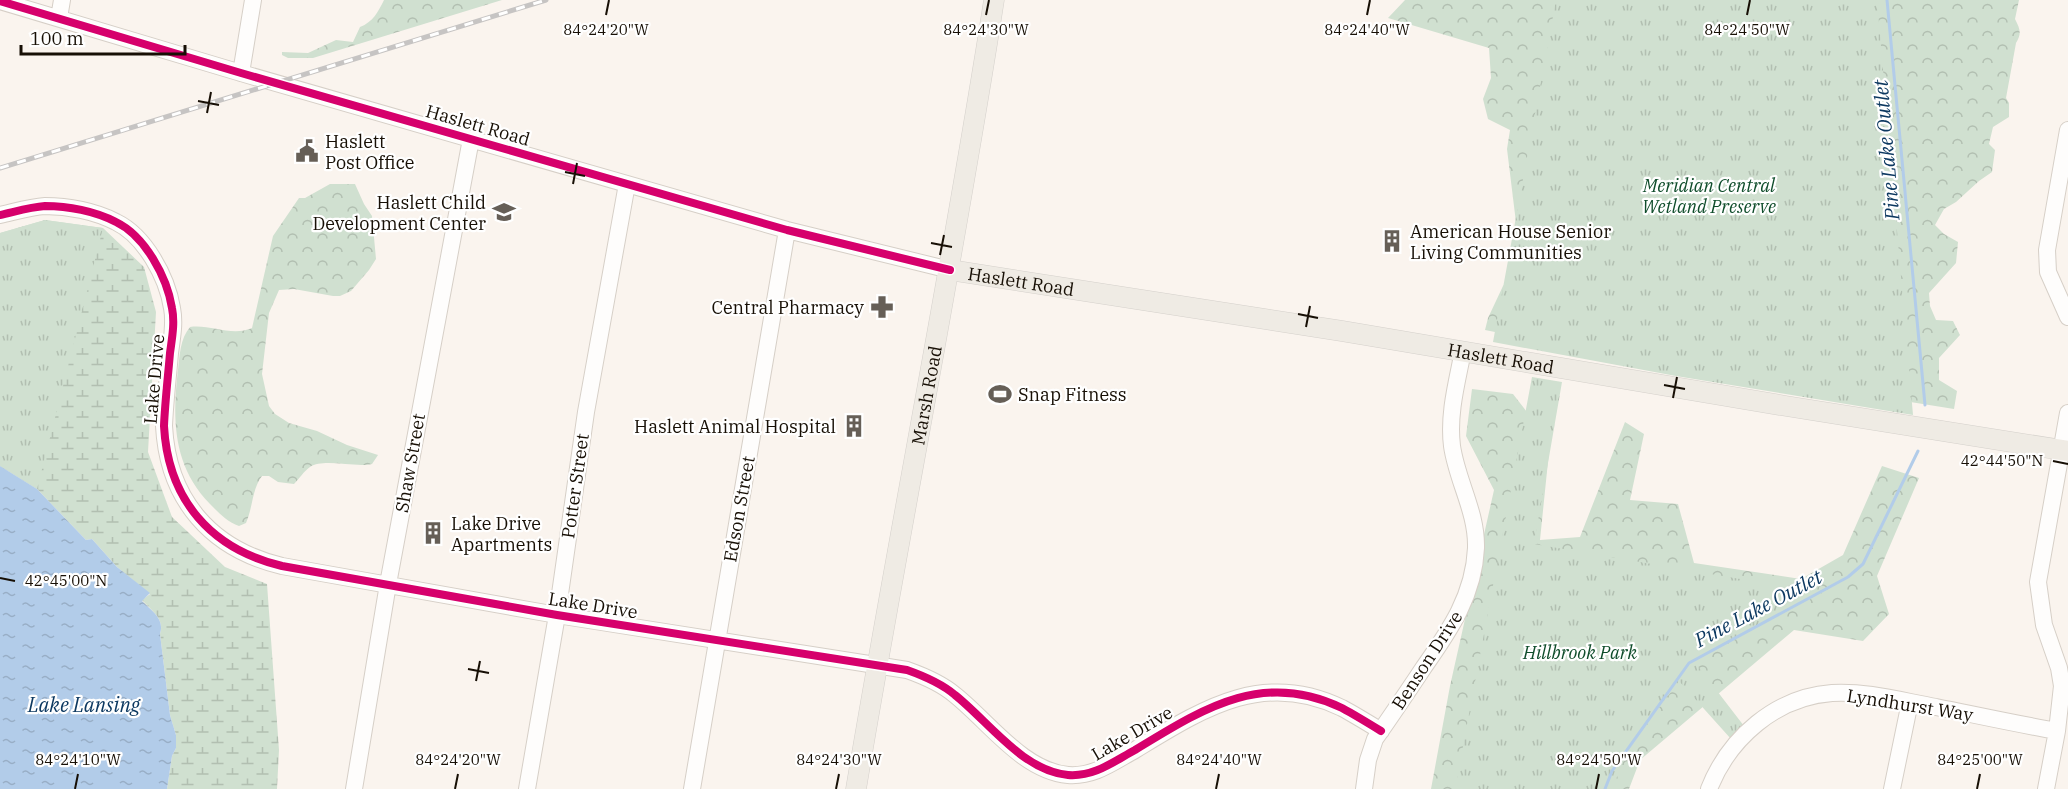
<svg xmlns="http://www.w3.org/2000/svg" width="2068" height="789" font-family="'IBM Plex Serif',serif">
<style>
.forest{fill:url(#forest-crowns)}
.wetland{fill:url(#wetland-marsh)}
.park{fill:url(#park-tufts)}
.water{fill:url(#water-ripples)}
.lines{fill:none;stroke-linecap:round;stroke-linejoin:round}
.stream{stroke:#b2cce9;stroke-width:3}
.minor-casing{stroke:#d6cfc7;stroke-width:18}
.major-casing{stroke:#d4d0cb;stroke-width:21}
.minor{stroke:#fefdfc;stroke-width:16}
.major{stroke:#efebe4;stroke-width:20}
.rail-casing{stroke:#c6c4c3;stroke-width:5}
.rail{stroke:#fff;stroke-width:3;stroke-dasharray:9;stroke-linecap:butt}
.cycleway-casing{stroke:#fff;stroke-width:11}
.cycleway{stroke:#d6006c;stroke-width:8}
.ticks{fill:none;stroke:#170f05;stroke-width:2}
.labels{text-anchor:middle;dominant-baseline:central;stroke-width:4.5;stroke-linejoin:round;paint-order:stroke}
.street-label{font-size:18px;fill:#170f05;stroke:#fff}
.poi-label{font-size:18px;fill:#170f05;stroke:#fff;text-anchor:start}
.park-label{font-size:18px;font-style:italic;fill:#0f4d2b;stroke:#fff}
.water-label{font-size:20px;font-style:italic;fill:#0c3860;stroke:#fff}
.ticks-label{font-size:15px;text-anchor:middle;fill:#170f05;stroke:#fff;stroke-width:4.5;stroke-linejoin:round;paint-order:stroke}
</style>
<defs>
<pattern id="forest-crowns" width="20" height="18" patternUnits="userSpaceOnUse" patternTransform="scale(1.5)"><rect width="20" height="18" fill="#d0e0d0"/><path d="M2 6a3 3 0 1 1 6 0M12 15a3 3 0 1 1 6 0" fill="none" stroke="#b2bfb1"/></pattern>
<pattern id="wetland-marsh" width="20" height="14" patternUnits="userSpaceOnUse" patternTransform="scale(1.5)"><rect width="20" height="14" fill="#d0e0d0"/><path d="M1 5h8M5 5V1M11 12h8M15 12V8" fill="none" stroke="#b2bfb1"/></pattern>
<pattern id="park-tufts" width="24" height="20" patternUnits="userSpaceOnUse" patternTransform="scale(1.5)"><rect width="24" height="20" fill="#d0e0d0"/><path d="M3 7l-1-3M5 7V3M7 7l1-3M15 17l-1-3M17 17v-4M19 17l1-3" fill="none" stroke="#b2bfb1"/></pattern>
<pattern id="water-ripples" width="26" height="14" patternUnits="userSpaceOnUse" patternTransform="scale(1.5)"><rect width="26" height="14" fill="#b2cce9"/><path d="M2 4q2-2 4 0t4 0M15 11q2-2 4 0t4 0" fill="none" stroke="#98aec6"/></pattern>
</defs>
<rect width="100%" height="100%" fill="#faf4ee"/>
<path class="forest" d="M384,0h118l-189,58h-25l-6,-3v-3l26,1 28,-13 17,2 7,-15c13,-5 18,-15 24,-27z
M1405,0h244l-75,348 -89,-18 3,-12 15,-32 14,-15 2,-24 -12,-98 3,-19 -22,-11 -5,-20 8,-21 -2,-30 -101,-30z
M1845,0h174l-4,19c5,10 7,14 1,24l-10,55 3,5v14l-16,10 -4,17 6,6 -3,22 -13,9 -23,21 -12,7 -9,16 9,9 14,8 -2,21 -27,30 1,13 6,14 17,1 7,14 -21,23v22l18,11 -3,18 -243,-39z
M330,184h25l9,20 8,12 4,43 -7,11 -18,21 -11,5h-7l-39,-7 -15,1 -10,23 -7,61 7,32 6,8 14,9 28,8 30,14 31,10 -6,9c-17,4 -48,-6 -62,3 -6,4 -11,12 -16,17l-16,-2 -9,-6h-7c-10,13 -9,31 -16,47l-7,3c-12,-4 -20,-13 -29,-22 -37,-38 -38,-84 -32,-134 2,-16 2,-31 12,-43 20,-3 42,10 62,1l21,-92 26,-38h6z
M1472,389l41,5 37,48 -10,98 40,-3 45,-115 19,12 -14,66 48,4 16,59 107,16 42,-24 39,-89 37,12 -42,98 12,38 -26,27 -69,-11 -154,130 -11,29h-198l19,-103 44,-196 -28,-54z"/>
<path class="wetland" d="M45,220l58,8 41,39 12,45 -8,140 24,65 53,50 42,17 12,166 -2,39h-110l5,-33 4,-8v-13l-6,-20 -10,-81c5,-15 -8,-23 -18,-34l8,-6 -33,-27 -25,-28 -6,1 -49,-51 -37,-23v-233z"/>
<path class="park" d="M1556,0h321l36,415 -237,-39 -183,-34z
M45,220l58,8 -66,261 -37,-23v-233z
M1532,377l30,5 -28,162 288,49 -128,68 50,65 -13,13 -52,-58 -51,69 -16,39h-157z"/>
<path class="water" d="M0,466l37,23 49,51 6,-1 25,28 33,26 -8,8c10,10 23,18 18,33l10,81 6,20v13l-4,8 -5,33h-167z"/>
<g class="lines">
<path class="stream" d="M1887,0l38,405
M1605,789l7,-18 77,-108 159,-86 15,-13 55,-113"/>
<g class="minor-casing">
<path id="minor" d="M0,1l241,72 546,157 163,40
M59,18l3,-18
M241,73l12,-73
M2068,130l-21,120 1,22 20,45
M0,215c14,-3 30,-8 45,-9 23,0 50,5 71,16 29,14 51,55 56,86 3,15 0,30 -2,45 -2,24 -5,49 -6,73 4,74 47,123 118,140l275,49 350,55c17,6 34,13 48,25 34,27 68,76 113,80 26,2 45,-13 67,-25 66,-40 127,-81 207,-42 13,7 26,15 39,23
M354,789l34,-205 83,-445
M527,789l30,-174 29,-203 41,-228
M692,789l95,-559
M1364,789l4,-29 7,-21c17,-24 33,-48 49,-72 26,-37 50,-72 52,-119 1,-36 -19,-67 -24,-102 -4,-32 5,-64 11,-95
M1709,789c20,-51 67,-92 123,-96 35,-2 70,8 104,14 40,8 81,17 121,24
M1892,789l18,-87
M2046,789l11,-58 5,-45 -3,-18 -15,-43 -6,-43 30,-169"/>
</g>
<g class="major-casing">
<g id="major">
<path id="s1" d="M950,270l392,61 444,75 282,45"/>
<path id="s2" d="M856,789c44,-263 97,-525 138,-789"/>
</g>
</g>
<use href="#minor" class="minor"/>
<use href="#major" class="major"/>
<g class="rail-casing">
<path id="rail" d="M0,168l546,-168"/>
</g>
<use href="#rail" class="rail"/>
<g class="cycleway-casing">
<path id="cycleway" d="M0,1l241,72 546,157 163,40
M0,215c14,-3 30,-8 45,-9 23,0 50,5 71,16 29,14 51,55 56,86 3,15 0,30 -2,45 -2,24 -5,49 -6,73 4,74 47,123 118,140l275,49 350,55c17,6 34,13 48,25 34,27 68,76 113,80 26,2 45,-13 67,-25 66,-40 127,-81 207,-42 13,7 26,15 39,23"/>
</g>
<use href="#cycleway" class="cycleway"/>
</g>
<path class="ticks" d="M606,15l3,-15M986,15l3,-15M1367,15l3,-15M1747,15l3,-15M198,101l21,4M207,113l4,-21M565,172l20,4M573,184l4,-21M931,243l21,4M940,255l4,-20M1298,314l20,4M1306,327l4,-21M1664,385l21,4M1673,398l4,-21M2053,461l15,3M0,578l15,3M468,669l21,4M476,681l4,-20M75,789l3,-15M455,789l3,-15M836,789l3,-15M1216,789l3,-15M1596,789l3,-15M1977,789l3,-15"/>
<defs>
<g id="civic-bare" transform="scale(1.8)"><path d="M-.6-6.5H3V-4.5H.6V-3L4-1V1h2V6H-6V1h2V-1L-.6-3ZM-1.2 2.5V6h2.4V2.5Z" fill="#665f57" stroke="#fff" stroke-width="2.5" paint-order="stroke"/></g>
<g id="school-bare" transform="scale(1.8)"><path d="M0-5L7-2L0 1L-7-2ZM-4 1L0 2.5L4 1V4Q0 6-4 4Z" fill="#665f57" stroke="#fff" stroke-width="2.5" paint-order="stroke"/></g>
<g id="building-bare" transform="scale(1.8)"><path d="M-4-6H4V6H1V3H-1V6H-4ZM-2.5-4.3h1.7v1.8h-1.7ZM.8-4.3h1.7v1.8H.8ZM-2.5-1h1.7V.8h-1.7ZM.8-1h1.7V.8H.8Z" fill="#665f57" stroke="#fff" stroke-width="2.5" paint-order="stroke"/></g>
<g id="pharmacy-bare" transform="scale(1.8)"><path d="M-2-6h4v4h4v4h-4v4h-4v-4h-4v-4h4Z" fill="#665f57" stroke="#fff" stroke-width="2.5" paint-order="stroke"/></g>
<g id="stadium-bare" transform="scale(1.8)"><path d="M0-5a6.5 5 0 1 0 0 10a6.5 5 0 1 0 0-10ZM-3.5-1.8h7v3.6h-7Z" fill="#665f57" stroke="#fff" stroke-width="2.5" paint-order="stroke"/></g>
</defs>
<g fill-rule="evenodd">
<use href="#civic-bare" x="307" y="151"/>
<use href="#school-bare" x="504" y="212"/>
<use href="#building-bare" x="1392" y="241"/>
<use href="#pharmacy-bare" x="882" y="307"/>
<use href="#stadium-bare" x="1000" y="394"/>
<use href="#building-bare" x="854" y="426"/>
<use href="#building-bare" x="433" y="533"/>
</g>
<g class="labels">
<g class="street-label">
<text transform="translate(478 125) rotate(16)">Haslett Road</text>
<text stroke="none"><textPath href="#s1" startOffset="72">Haslett Road</textPath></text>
<text stroke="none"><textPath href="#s1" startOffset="558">Haslett Road</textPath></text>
<text transform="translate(154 379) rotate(-85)">Lake Drive</text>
<text stroke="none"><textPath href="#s2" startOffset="400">Marsh Road</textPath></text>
<text transform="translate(410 463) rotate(-80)">Shaw Street</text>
<text transform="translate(575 486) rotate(-82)">Potter Street</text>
<text transform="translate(739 509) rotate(-80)">Edson Street</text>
<text transform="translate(593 605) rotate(9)">Lake Drive</text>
<text transform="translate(1427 660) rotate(-57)">Benson Drive</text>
<text transform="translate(1910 705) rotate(9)">Lyndhurst Way</text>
<text transform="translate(1132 733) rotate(-30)">Lake Drive</text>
</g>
<g class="poi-label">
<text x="325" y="141">Haslett<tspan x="325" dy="21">Post Office</tspan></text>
<text x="486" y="202" text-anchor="end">Haslett Child<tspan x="486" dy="21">Development Center</tspan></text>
<text x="1410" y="231">American House Senior<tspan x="1410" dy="21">Living Communities</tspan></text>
<text x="864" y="307" text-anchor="end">Central Pharmacy</text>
<text x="1018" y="394">Snap Fitness</text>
<text x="836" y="426" text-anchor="end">Haslett Animal Hospital</text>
<text x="451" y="523">Lake Drive<tspan x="451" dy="21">Apartments</tspan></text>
</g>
<g class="park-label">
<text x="1709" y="185">Meridian Central<tspan x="1709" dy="21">Wetland Preserve</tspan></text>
<text x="1580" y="652">Hillbrook Park</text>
</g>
<g class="water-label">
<text transform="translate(1886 150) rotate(-95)">Pine Lake Outlet</text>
<text transform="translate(1758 608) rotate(-28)">Pine Lake Outlet</text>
<text x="84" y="704">Lake Lansing</text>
</g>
</g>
<g class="ticks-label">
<text x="606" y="35">84°24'20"W</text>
<text x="986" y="35">84°24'30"W</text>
<text x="1367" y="35">84°24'40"W</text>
<text x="1747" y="35">84°24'50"W</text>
<text x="2002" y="466">42°44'50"N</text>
<text x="66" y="586">42°45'00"N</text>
<text x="78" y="765">84°24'10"W</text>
<text x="458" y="765">84°24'20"W</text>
<text x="839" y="765">84°24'30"W</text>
<text x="1219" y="765">84°24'40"W</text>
<text x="1599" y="765">84°24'50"W</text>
<text x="1980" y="765">84°25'00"W</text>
</g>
<path d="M21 45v9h164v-9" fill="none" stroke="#170f05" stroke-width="3"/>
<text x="30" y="45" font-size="18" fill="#170f05" stroke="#ffffff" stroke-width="4.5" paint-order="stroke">100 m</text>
</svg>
